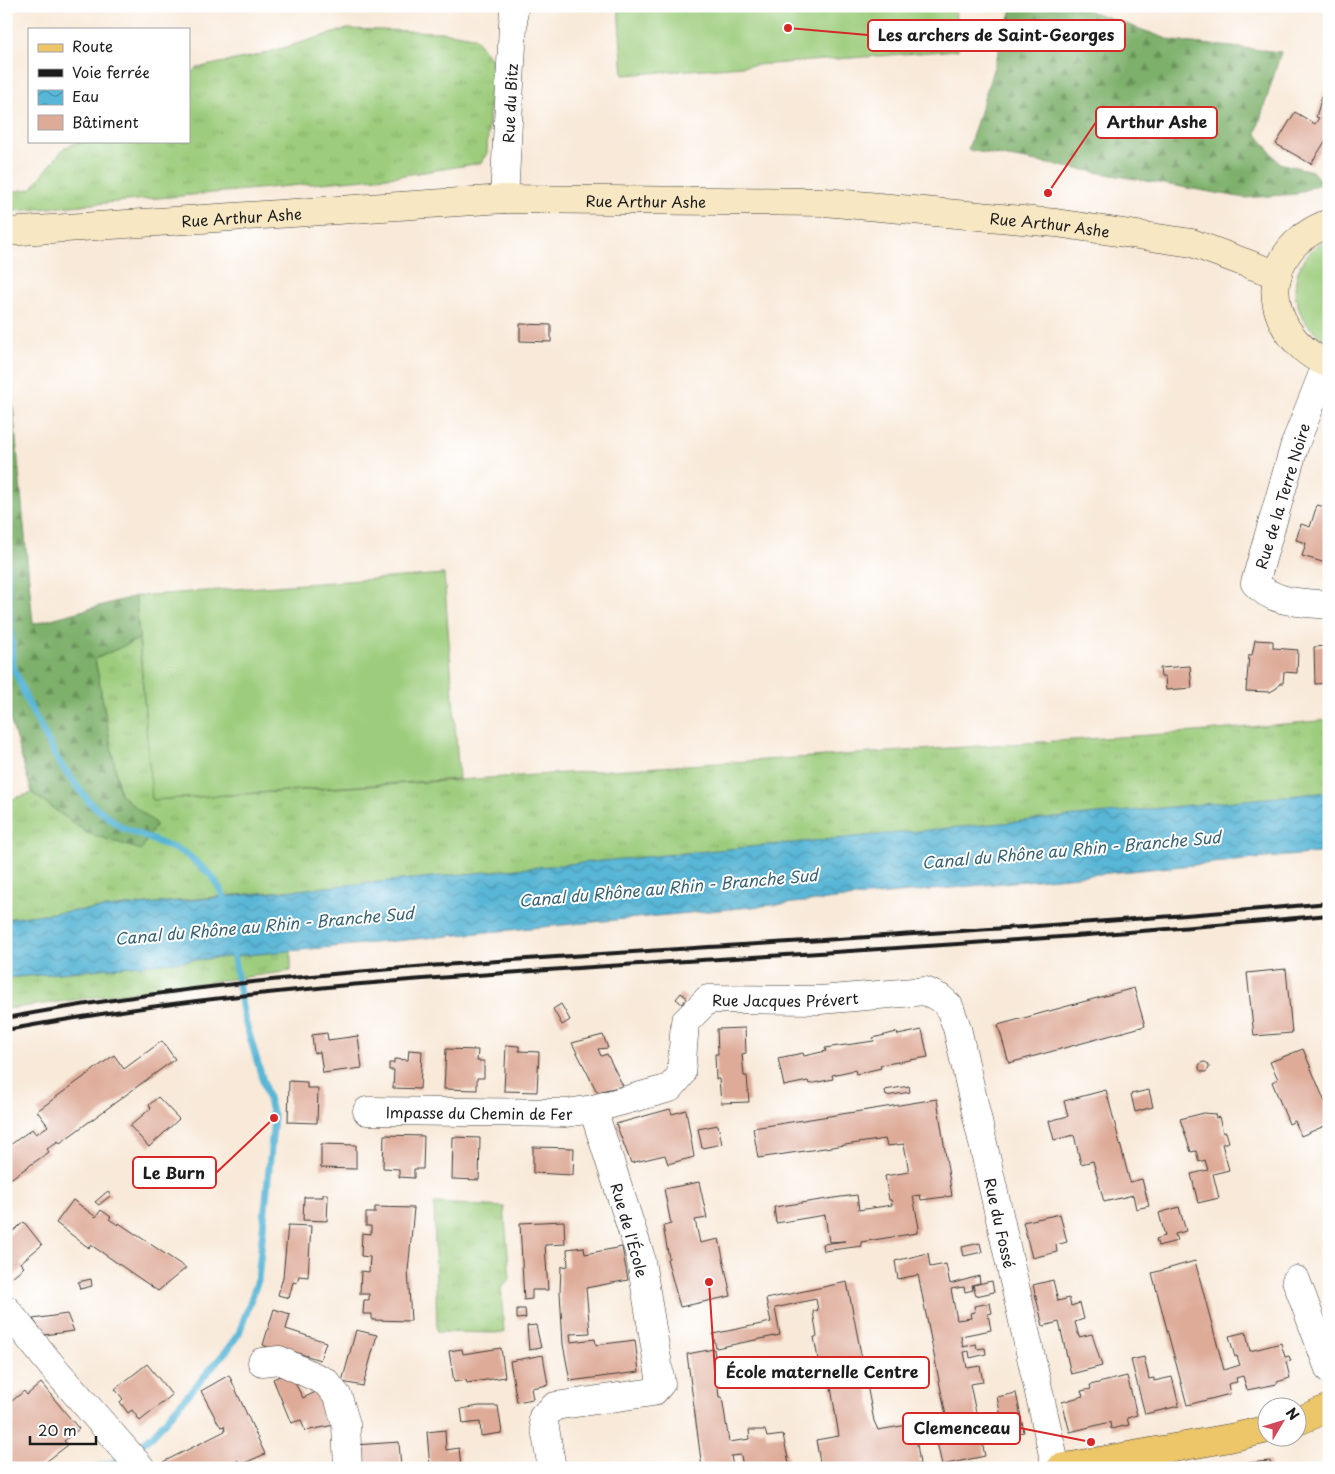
<svg xmlns="http://www.w3.org/2000/svg" width="1335" height="1474" font-family="'Playpen Sans',sans-serif">
<style>
.grass{fill:url(#grass-tufts);stroke:#5c744c}
.forest{fill:url(#forest-firs);stroke:#4c6644}
.garden{fill:#9ccc7b;stroke:#5c744c}
.water{fill:url(#water-waves);stroke:#3a6979}
.lines{fill:none;stroke-linecap:round;stroke-linejoin:round}
.stream{stroke:#58b6d6;stroke-width:7}
.building{fill:#deab98}
.street-casing{stroke:#3d3b38;stroke-width:29}
.secondary-casing{stroke:#3d3b38;stroke-width:29}
.primary-casing{stroke:#3d3b38;stroke-width:29}
.street{stroke:#fff;stroke-width:28}
.secondary{stroke:#f7e8c3;stroke-width:28}
.primary{stroke:#ecc669;stroke-width:28}
.rail{stroke:#1c1c1c;stroke-width:4}
.labels{text-anchor:middle;dominant-baseline:central;stroke-width:4;stroke-linejoin:round;paint-order:stroke}
.street-label{font-size:15px;fill:#1c1c1c;stroke:#fff}
.water-label{font-size:16px;font-style:italic;fill:#376170;stroke:#fff}
.leader{fill:none;stroke:#d62828;stroke-width:2}
.callout-dot{fill:#d62828;stroke:#fff;stroke-width:2}
.callout{fill:#fff;stroke:#d62828;stroke-width:2}
.callout-label{font-size:16px;text-anchor:middle;font-weight:bold;fill:#1c1c1c}
</style>
<defs>
<pattern id="grass-tufts" width="24" height="20" patternUnits="userSpaceOnUse" patternTransform="scale(1.25)"><rect width="24" height="20" fill="#9ccc7b"/><path d="M3 7l-1-3M5 7V3M7 7l1-3M15 17l-1-3M17 17v-4M19 17l1-3" fill="none" stroke="#86af6a"/></pattern>
<pattern id="forest-firs" width="22" height="20" patternUnits="userSpaceOnUse" patternTransform="scale(1.25)"><rect width="22" height="20" fill="#7db06b"/><path d="M5 1l3.5 6h-7zM16 11l3.5 6h-7z" fill="#668e57"/></pattern>
<pattern id="water-waves" width="16" height="10" patternUnits="userSpaceOnUse" patternTransform="scale(1.25)"><rect width="16" height="10" fill="#58b6d6"/><path d="M0 5q4-4 8 0t8 0" fill="none" stroke="#4893ad"/></pattern>
</defs>
<rect width="100%" height="100%" fill="#fff"/>
<filter id="ink" filterUnits="userSpaceOnUse"><feTurbulence type="fractalNoise" baseFrequency=".02" numOctaves="2"/><feDisplacementMap in="SourceGraphic" scale="10" xChannelSelector="R" yChannelSelector="G"/><feConvolveMatrix kernelMatrix="1 2 1 2 8 2 1 2 1" color-interpolation-filters="sRGB"/></filter>
<filter id="wash" filterUnits="userSpaceOnUse"><feTurbulence type="fractalNoise" baseFrequency=".0096" numOctaves="4" result="noise"/><feDisplacementMap in="SourceGraphic" scale="20" xChannelSelector="R" yChannelSelector="G"/><feGaussianBlur stdDeviation="1.12" result="paint"/><feColorMatrix in="noise" values="0 0 0 0 0 0 0 0 0 0 0 0 0 0 0 0 0 1.4 0 .05"/><feComposite in="paint" operator="in"/></filter>
<g filter="url(#wash)">
<rect width="100%" height="100%" fill="#f8e9d8"/>
<path class="grass" d="M347,29l95,3 32,5 18,23 -5,93 -6,10 -83,13 -392,36v-20l25,-3 33,-41 16,-7h109v-66l7,-7 63,-13z
M139,639l13,161 1043,-68 134,-12v73l-942,90 -163,13 -218,23v-118l26,-8 55,40 69,-9 -36,-30 -25,-135z
M291,950v21l-285,38v-31z
M434,1203l70,4 6,72 -9,8 3,46 -67,-1z"/>
<path class="forest" d="M1013,6h63l97,35 108,11 -25,81 23,30 33,8 10,12 -26,11 -51,4 -277,-48z
M6,330l27,294 103,-28 3,43 -44,20 25,135 36,30 -15,26 -54,-17 -55,-40 -26,-88z"/>
<path class="garden" d="M618,6h337l3,44 -335,25z
M1329,239v102c-44,-20 -46,-83 0,-102z
M444,574l15,205 -307,21 -16,-204z"/>
<path class="water" d="M1329,792v60l-1323,126v-59l37,-5z"/>
<g class="lines">
<path class="stream" d="M6,559l7,107 15,37 32,61 30,39 31,24 64,26 26,22 13,21 1,9
M137,1448l15,-12 76,-87 11,-16 19,-53 16,-162 -30,-101 -12,-70
M94,1468l26,-7"/>
</g>
<g id="blocks">
<path class="building" d="M1329,73v62l-18,29 -35,-20 19,-32 20,12 4,-6 -3,-1z
M520,324l31,1v17l-31,-1z
M1317,505l12,3v56l-27,-8 4,-13 -10,-3 5,-16 9,3z
M1255,640l18,1v7l25,2 -1,23 -13,-1 -1,11h-3l-3,5 -7,4 -24,-1 3,-36h3z
M1329,646v37l-14,1 -1,-37z
M1190,666l2,22 -26,2 -1,-13h-4l-1,-9z
M1286,969l6,64 -38,3 -7,-63z
M1134,988l11,38 -136,37 -11,-38z
M681,993l6,5 -5,6 -6,-5z
M561,1004l9,16 -8,5 -9,-16z
M745,1028l1,25 -4,1 2,22h3l2,26 -28,1 -2,-24h-3l-1,-25h3l-1,-25z
M922,1030l6,27 -48,8 1,3 -25,6 -1,-4 -23,5 1,4 -24,5 -1,-3 -24,5 -6,-28 25,-5 1,3 22,-5 -1,-3 49,-7 -1,-3 24,-6 1,3z
M327,1033l1,7 30,-4 4,32 -39,5 -3,-21 -6,1 -2,-18z
M603,1035l5,13 -10,1 3,7 6,-2 16,32 -26,6 -25,-49z
M162,1041l13,18 -115,84 -2,-2 -11,8 2,3 -43,30v-34l26,-19 4,5 12,-8 -11,-15 77,-56 10,14z
M506,1045l13,1v5l20,1 -2,40 -33,-1z
M446,1049l32,1 -1,11h7v17h-7v12l-33,-1z
M1303,1049l26,63v12l-28,12 -6,-15 -6,3 -17,-42 6,-3 -8,-17z
M409,1050l13,1 -2,38 -27,-1 1,-18h-5v-7h5v-4l14,1z
M1199 1067a5 5 0 1 1 10 0a5 5 0 1 1-10 0Z
M289,1081l18,1v6h11l-1,35 -29,-1z
M909,1086l1,6 -24,4 -1,-6z
M1106,1090l24,92 12,-3 7,27 -13,3 -3,-14 -29,7 -11,-41 -12,3 -7,-29 -20,5 -5,-19 19,-5 -4,-15z
M1149,1090l4,17 -18,5 -4,-18z
M158,1097l21,22 -30,28 -19,-21 21,-18 -2,-3z
M937,1099l15,97 -31,4 -1,-5 -7,1 6,32 -2,1v4l-56,9 1,4 -38,5 -1,-7 22,-3 -16,1 -4,-27 -49,8 -2,-16 67,-10 16,-2 2,15 33,-5 -1,-5h-2l-4,-24 24,-4 -5,-28 -17,2 -2,-7 -127,19 -5,-30z
M670,1109l2,5 14,-4 8,47 -26,7 -3,-9 -34,8 -15,-39z
M1204,1113l11,1 1,4 3,-1 4,16 3,-1 3,10 -7,2 7,26 -16,4 6,24 -21,5 -7,-29 17,-4 -3,-10 -6,2 -3,-11 -5,1 -11,-33z
M718,1125l4,19 -20,4 -4,-19z
M384,1135l40,1 -1,33h-9v9l-15,-1v-8l-16,-1z
M453,1137l27,1 -1,42 -27,-1z
M321,1144l35,1v24l-35,-1z
M533,1147l41,1 -1,27 -40,-2z
M699,1182l8,36 -12,2 5,23 19,-4 12,57 -51,11 -13,-48 2,-1 -6,-32 8,-2 -7,-35z
M108,1191l3,4 -12,10 -4,-3z
M323,1194h4l1,3 -1,24 -24,-1 1,-23h19z
M73,1200l23,17 5,-7 10,7 -2,2 9,6 1,-2 67,45 -28,23 -67,-46 -2,3 -33,-25z
M375,1207l39,1 -6,63 3,50 -39,-1v-6h-9l1,-14h5v-6h-9l1,-23 8,1 1,-15 -9,-1 1,-23 9,1v-8h-5v-13h9z
M1179,1207l7,24 -11,3 2,7 -19,5 -2,-7 9,-3 -6,-23z
M1060,1214l7,28 -11,3 1,7 -25,6 -9,-36z
M564,1221l1,23 -20,1 3,45h-16v9l-8,1 -4,-77z
M24,1222l18,23 -22,18 4,4 -18,15v-45z
M288,1225l23,1 -3,51 -9,-1 -2,7 -4,-1 -4,16 -11,-3 5,-18z
M980,1243l2,9 -18,4 -2,-9z
M584,1247l1,7 37,-7 6,33 -42,8 4,45 -20,1 1,8 24,-3 1,6 39,-5 4,32 -69,9 -7,-37 -3,-52 1,-25 7,-1 -1,-17z
M928,1253l2,14 16,-3 4,20 29,-8 1,7 -8,2 1,5 -8,2 -1,-5 -13,2 6,31 14,-2 -1,-5 5,-1 -1,-6 16,-3 2,10 -4,1 3,16 -30,6 2,11 13,-3 1,5 8,-1 1,6 -16,4 -1,-7 -5,1 3,16 13,-2 3,16 -13,2 15,72 -43,9 -7,-32 14,-2 -29,-147 -2,-9 -20,4 -3,-18z
M1195,1261l29,109 16,-5 -3,-9 -2,1 -6,-21 17,-4 4,19 31,-8 4,14 4,-1 2,5 -5,1 4,16 -13,4v2l-30,6 -4,-14 -7,2 1,4 -9,2 2,10 -43,11 -35,-132z
M91,1279l1,7 -12,3 -2,-7z
M1053,1280l5,21 11,-3 2,8 9,-3 4,16 -9,3 4,15 13,-3 10,32 -31,8 -12,-52 -16,4 -10,-41z
M992,1281l2,11 -18,4 -3,-11z
M847,1282l27,139 4,9 36,-6 6,40 -23,4h-76l-5,-28 23,-4 -11,-67 -8,1 -6,-33h3l-4,-26 5,-1 -2,-11 -41,9 5,27 -64,13 -3,-14 58,-12 -5,-23z
M274,1309l16,5 -4,15 40,13 -6,18 -40,-13 -1,5 -16,-7z
M517,1309h8l1,9 -9,1z
M67,1314l7,17 -30,4 -11,-16z
M536,1325l5,23 -12,2 -2,-24z
M356,1330l21,5 -14,51 -21,-4z
M501,1348l4,29 -38,6 -1,-3 -12,2 -5,-31 13,-2 1,5z
M714,1349l5,48h3l7,45 21,-3 -1,-9h16l2,7 16,-2 7,33h-47l-2,-13 -10,1 2,10 8,-1 1,3h-40l-15,-114z
M543,1355l5,30 -17,3 2,11 -16,3 -7,-41z
M1144,1357l5,22 5,-1v3l18,-4 7,29 -34,8 -14,-54z
M147,1364l25,31 -32,26 -8,-11 -4,3 -8,-11 3,-3 -8,-10z
M289,1372l14,26 17,-8 14,35 -29,6 -4,-11 -10,3 -18,-44z
M229,1375l36,79 -25,11 -2,-5 -3,2 1,3 -7,3h-64l-2,-6 62,-31 -1,-5 -3,1 -4,-6 -16,-30z
M1127,1376l10,39 -10,3 2,7 -18,4 -1,-7 -40,10 -8,-30 21,-6 -2,-5 10,-2 -1,-4z
M41,1383l38,46 -15,12 4,4 -30,23h-32v-62l18,-15 3,4z
M1016,1393l8,39 -19,4 -8,-39z
M479,1406h19l4,27 -21,3 -1,-14 -17,2 -2,-15z
M445,1430l1,20 13,-2 2,20h-31l-3,-36z
M399,1442l2,26h-43l-3,-23z
M1270,1461l1,7h-48v-3z"/>
</g>
</g>
<g filter="url(#ink)">
<use href="#blocks" fill-opacity="0" stroke="#3d3b38" stroke-width="1"/>
<g class="lines">
<g class="street-casing">
<g id="street">
<path id="s1" d="M504,199l10,-193"/>
<path d="M1327,363l-32,81 -40,139c19,21 47,19 74,22"/>
<path id="s2" d="M367,1111l199,2 27,-4 77,-21 11,-13 4,-53 23,-23 112,1 105,-9 15,7 9,8 8,22 99,440"/>
<path d="M1296,1280l33,89"/>
<path d="M6,1309l46,57 89,102"/>
<path d="M262,1362l17,-2 47,22 12,15 8,27 2,44"/>
<path d="M552,1468l-9,-51 12,-11 98,-14 8,-9 -21,-128 -47,-146"/>
</g>
</g>
<g class="secondary-casing">
<g id="secondary">
<path d="M1329,223c-12,5 -23,10 -33,20 -41,41 -16,102 33,121"/>
<path id="s3" d="M6,232l498,-33 320,3 232,21 136,20 86,32"/>
</g>
</g>
<g class="primary-casing">
<path id="primary" d="M1298,1421l31,-13
M1060,1468l170,-30 38,-9"/>
</g>
<use href="#street" class="street"/>
<use href="#secondary" class="secondary"/>
<use href="#primary" class="primary"/>
<path class="rail" d="M6,1018c217,-41 437,-54 657,-68 222,-14 444,-27 666,-47
M6,1030c215,-40 433,-53 650,-67 225,-14 449,-27 673,-48"/>
</g>
</g>
<g class="labels">
<g class="street-label">
<text stroke="none"><textPath href="#s1" startOffset="96">Rue du Bitz</textPath></text>
<text stroke="none"><textPath href="#s3" startOffset="641">Rue Arthur Ashe</textPath></text>
<text stroke="none"><textPath href="#s3" startOffset="236">Rue Arthur Ashe</textPath></text>
<text stroke="none"><textPath href="#s3" startOffset="1046">Rue Arthur Ashe</textPath></text>
<text transform="translate(1282 496) rotate(-73)">Rue de la Terre Noire</text>
<text stroke="none"><textPath href="#s2" startOffset="486">Rue Jacques Prévert</textPath></text>
<text stroke="none"><textPath href="#s2" startOffset="112">Impasse du Chemin de Fer</textPath></text>
<text stroke="none"><textPath href="#s2" startOffset="878">Rue du Fossé</textPath></text>
<text transform="translate(630 1230) rotate(74)">Rue de l'École</text>
</g>
<g class="water-label">
<text transform="translate(1071 849) rotate(-5)">Canal du Rhône au Rhin - Branche Sud</text>
<text transform="translate(668 887) rotate(-5)">Canal du Rhône au Rhin - Branche Sud</text>
<text transform="translate(264 925) rotate(-5)">Canal du Rhône au Rhin - Branche Sud</text>
</g>
</g>
<path class="leader" d="M788 28L868 35M1048 193L1096 122M274 1118L216 1173M709 1282L715 1372M1091 1442L1020 1428"/>
<g class="callout-dot">
<circle cx="788" cy="28" r="5"/>
<circle cx="1048" cy="193" r="5"/>
<circle cx="274" cy="1118" r="5"/>
<circle cx="709" cy="1282" r="5"/>
<circle cx="1091" cy="1442" r="5"/>
</g>
<g class="callout">
<rect x="868" y="20" width="257" height="31" rx="5"/>
<rect x="1096" y="107" width="121" height="31" rx="5"/>
<rect x="133" y="1157" width="83" height="31" rx="5"/>
<rect x="715" y="1357" width="214" height="31" rx="5"/>
<rect x="903" y="1413" width="117" height="31" rx="5"/>
</g>
<g class="callout-label">
<text x="996" y="41">Les archers de Saint-Georges</text>
<text x="1157" y="128">Arthur Ashe</text>
<text x="174" y="1179">Le Burn</text>
<text x="822" y="1378">École maternelle Centre</text>
<text x="962" y="1434">Clemenceau</text>
</g>
<rect width="1335" height="1474" fill="none" stroke="#fff" stroke-width="25"/>
<rect x="28" y="28" width="162" height="115" fill="#ffffff" stroke="#a4a4a4"/>
<rect x="38" y="44" width="25" height="8" fill="#ecc669" stroke="#a4a4a4"/>
<text x="72" y="52" font-size="15" fill="#1c1c1c">Route</text>
<rect x="38" y="69" width="25" height="8" fill="#1c1c1c" stroke="#a4a4a4"/>
<text x="72" y="78" font-size="15" fill="#1c1c1c">Voie ferrée</text>
<rect x="38" y="90" width="25" height="15" fill="url(#water-waves)" stroke="#a4a4a4"/>
<text x="72" y="102" font-size="15" fill="#1c1c1c">Eau</text>
<rect x="38" y="115" width="25" height="15" fill="#deab98" stroke="#a4a4a4"/>
<text x="72" y="128" font-size="15" fill="#1c1c1c">Bâtiment</text>
<g transform="translate(1282 1422) rotate(52)"><circle r="24" fill="#ffffff" stroke="#a4a4a4"/>
<path d="M0-4L9 19L0 12L-9 19Z" fill="#d1495b"/>
<text y="-8" font-size="14" font-weight="bold" text-anchor="middle" fill="#1c1c1c">N</text>
</g>
<path d="M30 1436v8h66v-8" fill="none" stroke="#1c1c1c" stroke-width="2.5"/>
<text x="38" y="1436" font-size="15" fill="#1c1c1c" stroke="#ffffff" stroke-width="4" paint-order="stroke">20 m</text>
</svg>
